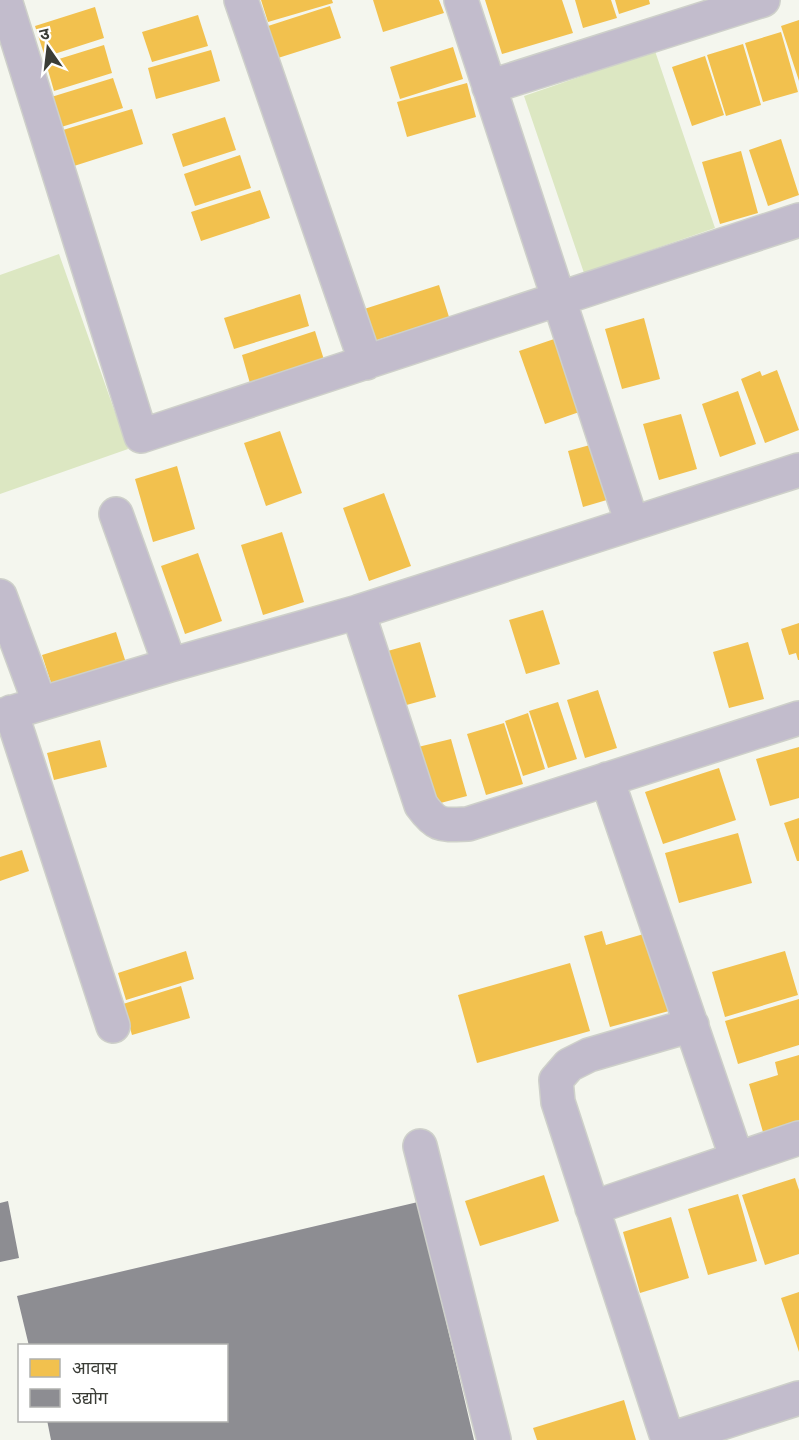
<svg xmlns="http://www.w3.org/2000/svg" width="799" height="1440" font-family="Lato,'Noto Sans Devanagari',sans-serif">
<style>
.green{fill:#dce7c2}
.homes{fill:#f2c14e}
.industry{fill:#8d8d92}
.lines{fill:none;stroke-linecap:round;stroke-linejoin:round}
.street-casing{stroke:#ced0ca;stroke-width:36}
.street{stroke:#c2bccc;stroke-width:33}
</style>
<rect width="100%" height="100%" fill="#f4f6ee"/>
<path class="green" d="M655,51l60,177 -131,45 -60,-177z
M59,254l69,195 -128,45v-219z"/>
<path class="homes" d="M261,0h71l1,3 -65,19z
M373,0h66l5,13 -61,19z
M485,0h77l11,33 -71,21z
M575,0h36l6,18 -34,10z
M615,0h34l1,4 -31,10z
M330,6l11,32 -63,20 -10,-32z
M95,7l9,31 -59,19 -10,-31z
M198,15l10,31 -56,16 -10,-30z
M799,20v61l-18,-55z
M781,32l17,60 -35,10 -18,-59z
M743,44l18,61 -35,11 -19,-61z
M104,45l8,28 -58,18 -8,-28z
M453,47l10,32 -63,20 -10,-32z
M211,50l9,31 -64,18 -8,-31z
M705,56l19,59 -32,11 -20,-59z
M113,78l10,30 -65,20 -10,-30z
M467,83l9,34 -69,20 -10,-35z
M132,109l11,35 -69,22 -11,-36z
M225,117l11,33 -53,17 -11,-33z
M781,139l18,56 -31,11 -19,-56z
M741,151l17,62 -38,11 -18,-62z
M240,155l11,33 -56,18 -11,-32z
M260,190l10,28 -69,23 -10,-29z
M439,285l10,32 -81,26 -10,-32z
M300,294l9,32 -75,23 -10,-31z
M644,318l16,61 -38,10 -17,-60z
M315,331l10,32 -74,24 -9,-32z
M560,337l25,73 -40,14 -26,-73z
M777,370l22,60 -34,13 -24,-64 19,-8 2,5z
M738,391l18,53 -36,13 -18,-53z
M681,414l16,55 -38,11 -16,-56z
M280,431l22,62 -36,13 -22,-63z
M601,442l16,55 -34,10 -15,-56z
M177,466l18,63 -42,13 -18,-63z
M384,493l27,73 -42,15 -26,-73z
M282,532l22,70 -41,13 -22,-70z
M198,553l24,68 -37,13 -24,-68z
M543,610l17,54 -34,10 -17,-54z
M799,623v37h-1l-2,-7 -7,2 -8,-26z
M116,632l12,37 -74,23 -12,-37z
M420,642l16,55 -37,10 -15,-55z
M748,642l16,57 -35,9 -16,-56z
M598,690l19,58 -32,10 -18,-58z
M558,702l19,57 -29,9 -19,-57z
M528,713l17,56 -22,7 -18,-55z
M504,723l19,61 -37,11 -19,-61z
M451,739l16,57 -34,9 -15,-58z
M100,740l7,27 -53,13 -7,-27z
M799,747v51l-29,8 -14,-47z
M719,768l17,52 -73,24 -18,-52z
M799,818v43h-2l-13,-38z
M738,833l14,50 -73,20 -14,-50z
M22,850l7,21 -29,10v-24z
M602,931l4,14 41,-12 22,78 -59,16 -26,-91z
M186,951l8,28 -68,21 -8,-27z
M785,951l13,44 -73,22 -13,-45z
M570,963l20,68 -113,32 -19,-68z
M181,986l9,32 -58,17 -9,-31z
M799,999v46l-61,19 -13,-43z
M799,1055v67l-36,10 -14,-48 29,-9 -3,-13z
M544,1175l15,46 -79,25 -15,-45z
M795,1178l4,12v64l-34,11 -23,-70z
M738,1194l19,67 -49,14 -20,-66z
M671,1217l18,61 -49,15 -17,-61z
M799,1292v60l-18,-54z
M624,1400l12,40h-99l-4,-12z"/>
<path class="industry" d="M8,1201l11,57 -19,4v-59z
M418,1202l56,238h-423l-4,-20h179v-74h-197l-12,-50z"/>
<g class="lines">
<g class="street-casing">
<path id="street" d="M5,0l136,436 658,-216
M241,0l125,363
M461,0l171,523
M489,87l274,-87
M116,514l54,151
M0,596l40,108
M358,612l63,193c16,22 20,20 47,19l331,-106
M11,712l102,314
M0,716l170,-51 188,-53 441,-142
M607,779l130,380
M420,1146l74,294
M592,1208l207,-70
M668,1440l-110,-338 -2,-22 13,-15 20,-10 103,-30
M668,1440l131,-42"/>
</g>
<use href="#street" class="street"/>
</g>
<rect x="18" y="1344" width="210" height="78" fill="#ffffff" stroke="#b0b1af" stroke-width="1.5"/>
<rect x="30" y="1359" width="30" height="18" fill="#f2c14e" stroke="#b0b1af" stroke-width="1.5"/>
<text x="72" y="1374" font-size="18" fill="#3a3c36">आवास</text>
<rect x="30" y="1389" width="30" height="18" fill="#8d8d92" stroke="#b0b1af" stroke-width="1.5"/>
<text x="72" y="1404" font-size="18" fill="#3a3c36">उद्योग</text>
<g transform="translate(48 48) rotate(346)" stroke="#ffffff" stroke-width="4.5" paint-order="stroke">
<path d="M0-4.5L10 22L0 15L-10 22Z" fill="#3a3c36"/>
<text y="-9" font-size="16" font-weight="bold" text-anchor="middle" fill="#3a3c36">उ</text>
</g>
</svg>
